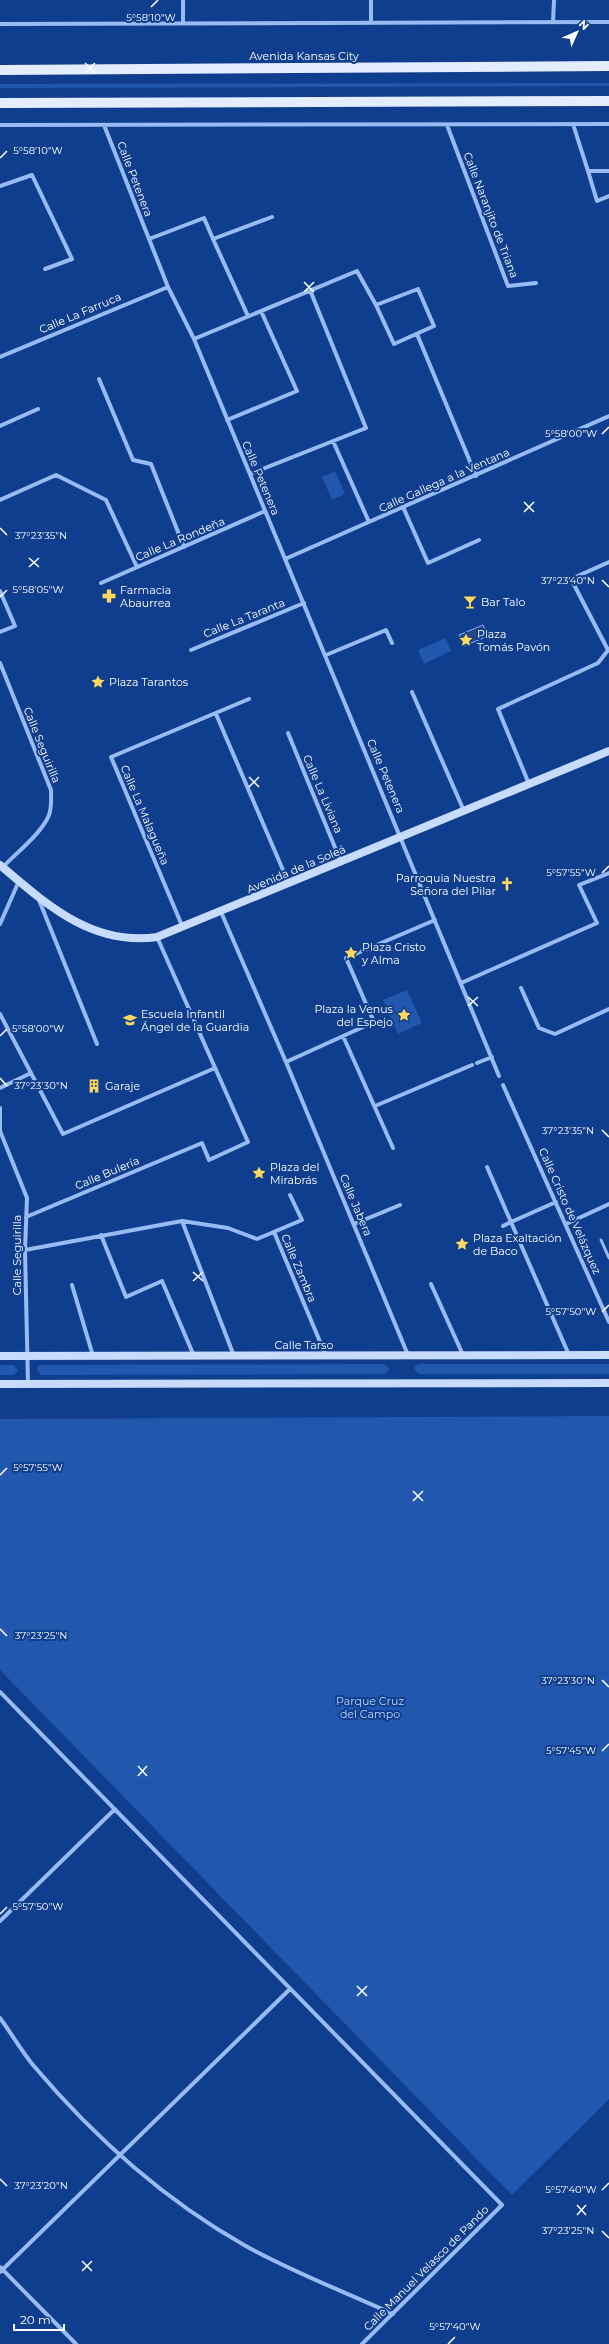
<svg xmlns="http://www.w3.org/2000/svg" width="609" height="2344" font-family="Montserrat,sans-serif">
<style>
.green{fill:#2157ad}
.water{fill:#254883;stroke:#89b5f6}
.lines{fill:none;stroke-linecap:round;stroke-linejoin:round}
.lane{stroke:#98bbf3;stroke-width:3}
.street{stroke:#98bbf3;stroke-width:4}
.secondary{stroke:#c7dbfd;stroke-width:8}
.primary{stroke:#e4ecff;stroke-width:10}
.ticks{fill:none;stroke:#fff;stroke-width:1.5}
.labels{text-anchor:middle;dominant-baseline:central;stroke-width:4;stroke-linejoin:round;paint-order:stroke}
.street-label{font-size:11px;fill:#fff;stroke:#103e8e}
.poi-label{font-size:11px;fill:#fff;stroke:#103e8e;text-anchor:start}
.park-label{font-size:11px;fill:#bfd7fd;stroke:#103e8e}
.ticks-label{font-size:10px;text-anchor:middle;fill:#fff;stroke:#103e8e;stroke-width:4;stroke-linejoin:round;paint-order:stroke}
</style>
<rect width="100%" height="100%" fill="#103e8e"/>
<path class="green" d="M609,83v3l-609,2v-4z
M335,471l10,23 -13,6 -10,-23z
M446,638l5,13 -27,13 -6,-14z
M407,990l15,33 -24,11 -15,-34z
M383,1364l5,3 1,3 -4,4 -344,1 -4,-5 1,-4 4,-1z
M419,1364h190v10h-190l-5,-4 1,-4z
M0,1365h14l4,6 -4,4h-14z
M609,1416v683l-97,96 -512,-525v-251z"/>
<path class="water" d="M483,625l5,11 -24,10 -5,-11z"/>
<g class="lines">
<path class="lane" d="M601,1240l8,18"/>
<path class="street" d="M183,0v23
M553,22l1,-22
M371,23v-23
M0,24l609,-2
M573,124l15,47
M0,125l609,-1
M104,125l64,162 26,52 305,737
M447,125l61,161 28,-3
M609,171h-21l9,30 12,-5
M0,186l32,-11 40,84 -27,10
M149,239l55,-21 9,21
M248,316l-35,-77 59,-22
M417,334l59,142
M194,339l163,-68 19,34 18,39 40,-18 -16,-37 -42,16
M0,357l168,-70
M99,379l34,81 18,4 33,83
M227,420l70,-29 -36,-80
M0,426l38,-17
M333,441l36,81
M250,474l116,-46 -56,-138
M0,500l56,-25 50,25 31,67
M403,507l25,56 51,-23
M285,559l324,-143
M101,583l164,-72
M0,591l15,35 -15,6
M191,650l113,-47
M608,650l-37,-71 38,-17
M326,655l60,-25 6,13
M0,663l51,127c0,9 1,17 -2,25 -7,18 -33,38 -46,52
M412,692l52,119
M216,714l73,170
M288,733l53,129
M529,784l-31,-75 100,-46 11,-14
M39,900l58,144
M221,912l65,150 122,293
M0,924l19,-43
M183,928l-72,-171 138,-58
M461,983l136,-60 -18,-38 30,-12
M521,988l18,40 16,6 54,-25
M0,1014l63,120 152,-66
M343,1036l50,112
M286,1062l88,-40 -28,-64 89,-38
M477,1063l15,-6
M503,1085l106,237
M0,1088l31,-15
M375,1106l97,-41
M0,1108v23l27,67 -2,52 3,134
M487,1167l24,55 45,-20
M26,1217l176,-74 7,17 39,-18 -91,-205
M182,1221l52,135
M354,1224l46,-19
M566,1224l43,-20
M503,1226l8,-4 58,133
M274,1232l52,124
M101,1235l25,62 36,-16 32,75
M25,1250l157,-29 46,7 29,11 45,-19 -12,-25
M431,1284l32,71
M72,1285l21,71
M0,1692l502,513 -140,139
M0,1921l115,-112
M0,2018c11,15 21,32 33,47 60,71 130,134 211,180 48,27 99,46 149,69
M0,2267l76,77
M0,2272l290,-283"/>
<path class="secondary" d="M0,865c47,40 92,81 157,72l452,-186
M0,1356l609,-1
M0,1384l609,-1"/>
<path class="primary" d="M0,70l609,-4
M0,103l609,-2"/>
</g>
<path class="ticks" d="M151,7l7,-7M85,63l10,10M85,73l10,-10M0,158l7,-7M304,282l10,10M304,292l10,-10M602,434l7,-7M524,502l10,10M524,512l10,-10M0,528l7,7M29,558l10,9M29,567l10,-9M602,580l7,7M0,597l7,-7M249,777l10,10M249,787l10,-10M602,873l7,-7M468,997l10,9M468,1006l10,-9M0,1036l7,-7M0,1078l7,8M602,1130l7,7M193,1272l10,9M193,1281l10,-9M602,1312l7,-7M0,1475l7,-7M413,1491l10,10M413,1501l10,-10M0,1629l7,7M602,1680l7,7M602,1751l7,-7M138,1766l9,10M138,1776l9,-10M0,1914l7,-7M357,1986l10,10M357,1996l10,-10M0,2179l7,7M602,2190l7,-7M577,2205l9,10M577,2215l9,-10M602,2231l7,7M82,2261l10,10M82,2271l10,-10M448,2344l7,-7"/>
<defs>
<g id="pharmacy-bare" transform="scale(1.08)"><path d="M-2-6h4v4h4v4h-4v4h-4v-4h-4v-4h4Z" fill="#ffda5a" stroke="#103e8e" stroke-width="2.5" paint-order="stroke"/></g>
<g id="bar-bare" transform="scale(1.08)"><path d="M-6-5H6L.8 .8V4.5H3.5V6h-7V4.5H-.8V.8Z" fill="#ffda5a" stroke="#103e8e" stroke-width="2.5" paint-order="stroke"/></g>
<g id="sight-bare" transform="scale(1.08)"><path d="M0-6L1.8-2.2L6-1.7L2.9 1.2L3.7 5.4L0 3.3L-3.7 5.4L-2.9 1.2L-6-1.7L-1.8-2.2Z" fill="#ffda5a" stroke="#103e8e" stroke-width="2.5" paint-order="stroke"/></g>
<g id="church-bare" transform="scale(1.08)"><path d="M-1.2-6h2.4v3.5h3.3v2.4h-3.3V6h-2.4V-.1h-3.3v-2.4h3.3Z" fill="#ffda5a" stroke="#103e8e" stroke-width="2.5" paint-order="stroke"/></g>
<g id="school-bare" transform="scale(1.08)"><path d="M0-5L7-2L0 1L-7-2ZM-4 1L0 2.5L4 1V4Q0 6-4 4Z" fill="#ffda5a" stroke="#103e8e" stroke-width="2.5" paint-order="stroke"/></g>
<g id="building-bare" transform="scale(1.08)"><path d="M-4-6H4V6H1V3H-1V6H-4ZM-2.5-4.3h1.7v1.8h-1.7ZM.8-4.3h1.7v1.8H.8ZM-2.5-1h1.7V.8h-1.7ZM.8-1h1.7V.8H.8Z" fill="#ffda5a" stroke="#103e8e" stroke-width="2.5" paint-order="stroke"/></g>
</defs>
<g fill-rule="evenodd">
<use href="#pharmacy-bare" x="109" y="596"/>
<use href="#bar-bare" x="470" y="602"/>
<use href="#sight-bare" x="466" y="640"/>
<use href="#sight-bare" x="98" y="682"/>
<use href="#church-bare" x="507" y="884"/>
<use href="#sight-bare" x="351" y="953"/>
<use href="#sight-bare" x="404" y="1015"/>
<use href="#school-bare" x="130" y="1020"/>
<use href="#building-bare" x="94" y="1086"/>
<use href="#sight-bare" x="259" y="1173"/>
<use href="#sight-bare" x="462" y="1244"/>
</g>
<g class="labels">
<g class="street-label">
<text x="304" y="56">Avenida Kansas City</text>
<text transform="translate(135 179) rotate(69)">Calle Petenera</text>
<text transform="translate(491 215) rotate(69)">Calle Naranjito de Triana</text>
<text transform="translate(80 313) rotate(-23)">Calle La Farruca</text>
<text transform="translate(261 478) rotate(67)">Calle Petenera</text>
<text transform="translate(444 480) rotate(-24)">Calle Gallega a la Ventana</text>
<text transform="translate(180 539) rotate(-23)">Calle La Rondeña</text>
<text transform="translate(244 618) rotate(-22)">Calle La Taranta</text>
<text transform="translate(42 745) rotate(68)">Calle Seguirilla</text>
<text transform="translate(386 776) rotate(67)">Calle Petenera</text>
<text transform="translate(323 794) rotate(67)">Calle La Liviana</text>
<text transform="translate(145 815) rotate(67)">Calle La Malagueña</text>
<text transform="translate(296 869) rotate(-23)">Avenida de la Soleá</text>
<text transform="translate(107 1173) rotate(-23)">Calle Bulería</text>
<text transform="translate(356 1205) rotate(67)">Calle Jabera</text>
<text transform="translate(570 1211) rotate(66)">Calle Cristo de Velázquez</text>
<text transform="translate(17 1255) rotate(-90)">Calle Seguirilla</text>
<text transform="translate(299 1268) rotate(67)">Calle Zambra</text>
<text x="304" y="1345">Calle Tarso</text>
<text transform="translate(426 2268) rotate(-45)">Calle Manuel Velasco de Pando</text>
</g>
<g class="poi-label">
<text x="120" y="590">Farmacia<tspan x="120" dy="13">Abaurrea</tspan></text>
<text x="481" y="602">Bar Talo</text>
<text x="477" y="634">Plaza<tspan x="477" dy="13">Tomás Pavón</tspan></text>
<text x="109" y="682">Plaza Tarantos</text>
<text x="496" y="878" text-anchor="end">Parroquia Nuestra<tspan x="496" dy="13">Señora del Pilar</tspan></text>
<text x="362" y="947">Plaza Cristo<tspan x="362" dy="13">y Alma</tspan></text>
<text x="393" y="1009" text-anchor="end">Plaza la Venus<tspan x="393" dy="13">del Espejo</tspan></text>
<text x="141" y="1014">Escuela Infantil<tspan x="141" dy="13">Ángel de la Guardia</tspan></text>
<text x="105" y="1086">Garaje</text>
<text x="270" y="1167">Plaza del<tspan x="270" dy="13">Mirabrás</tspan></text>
<text x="473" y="1238">Plaza Exaltación<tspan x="473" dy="13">de Baco</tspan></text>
</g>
<g class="park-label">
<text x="370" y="1701">Parque Cruz<tspan x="370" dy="13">del Campo</tspan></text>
</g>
</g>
<g class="ticks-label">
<text x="151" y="21">5°58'10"W</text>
<text x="38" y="154">5°58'10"W</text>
<text x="571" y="437">5°58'00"W</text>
<text x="41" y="539">37°23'35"N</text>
<text x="568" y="584">37°23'40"N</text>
<text x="38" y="593">5°58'05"W</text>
<text x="571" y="876">5°57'55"W</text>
<text x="38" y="1032">5°58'00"W</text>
<text x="41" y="1089">37°23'30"N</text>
<text x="568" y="1134">37°23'35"N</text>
<text x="571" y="1315">5°57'50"W</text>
<text x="38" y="1471">5°57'55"W</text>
<text x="41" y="1639">37°23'25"N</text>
<text x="568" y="1684">37°23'30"N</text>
<text x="571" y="1754">5°57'45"W</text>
<text x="38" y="1910">5°57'50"W</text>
<text x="41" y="2189">37°23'20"N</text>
<text x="571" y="2193">5°57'40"W</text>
<text x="568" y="2234">37°23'25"N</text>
<text x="455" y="2330">5°57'40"W</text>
</g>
<g transform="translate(577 32) rotate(45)" stroke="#103e8e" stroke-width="3" paint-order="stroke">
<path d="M0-3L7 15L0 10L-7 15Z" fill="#ffffff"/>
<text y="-6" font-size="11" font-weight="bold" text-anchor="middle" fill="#ffffff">N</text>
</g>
<path d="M14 2324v6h50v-6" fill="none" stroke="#ffffff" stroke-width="2"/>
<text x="20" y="2324" font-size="12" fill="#ffffff" stroke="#103e8e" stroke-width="3" paint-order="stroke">20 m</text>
</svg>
